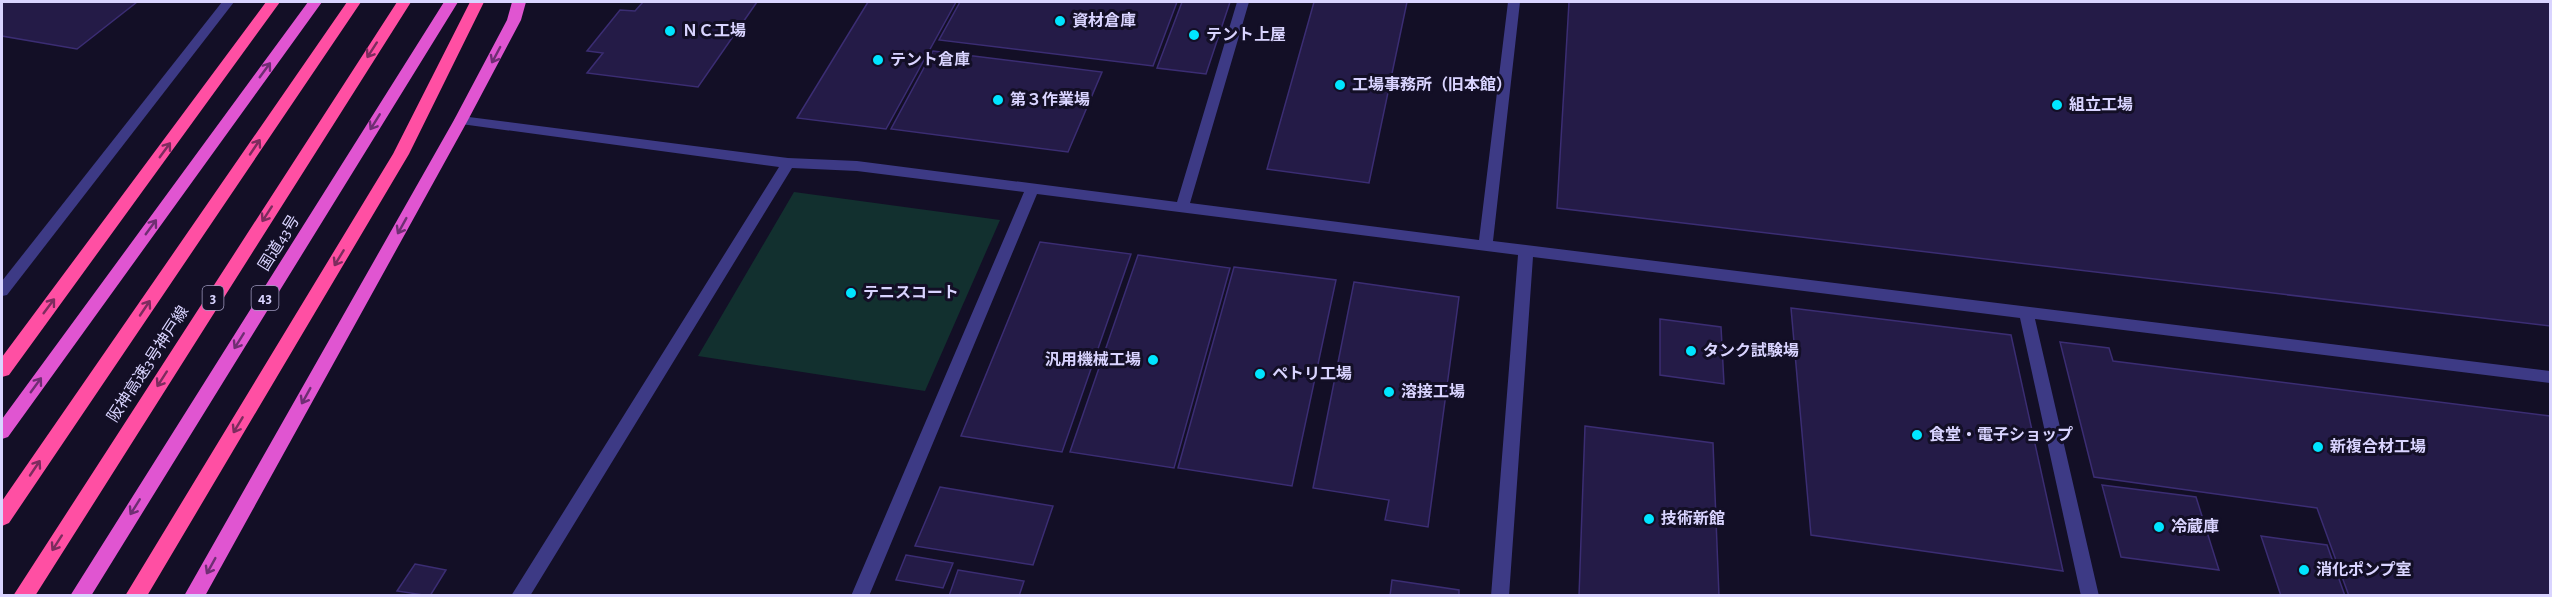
<svg xmlns="http://www.w3.org/2000/svg" width="2552" height="597" font-family="'Alegreya Sans','Noto Sans JP',sans-serif">
<style>
.green{fill:#12302f}
.building{fill:#241b47;stroke:#3b2d73;stroke-width:1.5}
.lines{fill:none;stroke-linecap:round;stroke-linejoin:round}
.service{fill:#3d3a85;fill-rule:evenodd}
.minor{fill:#3d3a85;fill-rule:evenodd}
.trunk{fill:#e055d1;fill-rule:evenodd}
.motorway{fill:#ff4fa3;fill-rule:evenodd}
.oneway{stroke:#7d2c5e}
.oneway2{stroke:#6f2e73}
.poi-dot{fill:#00e5ff;stroke:#130f26;stroke-width:2}
.labels{text-anchor:middle;dominant-baseline:central;stroke-width:6;stroke-linejoin:round;paint-order:stroke}
.shield{fill:#130f26;stroke:#9e99be;stroke-width:1.5}
.shield-label{font-size:15px;font-weight:bold;fill:#d9d4ff}
.poi-label{font-size:16px;font-weight:bold;fill:#d9d4ff;stroke:#130f26;text-anchor:start}
.street-label{font-size:16px;fill:#d9d4ff;stroke:#130f26}
</style>
<rect width="100%" height="100%" fill="#130f26"/>
<path class="green" d="M794,192l206,28 -75,171 -227,-35z"/>
<path class="building" d="M2,2h135l-60,47 -75,-13z
M643,2h114l-59,85 -111,-14 16,-20 -16,-2 33,-41 15,1z
M868,2h88l-70,127 -89,-11z
M960,2h217l-24,64 -214,-26z
M1182,2h48l-24,72 -49,-6z
M1314,2h93l-38,181 -102,-14z
M1569,2h981v324l-993,-118z
M933,51l169,21 -34,80 -177,-23z
M1040,242l91,12 -69,198 -101,-16z
M1138,255l92,13 -56,200 -104,-16z
M1234,267l102,13 -44,206 -114,-18z
M1354,282l105,15 -31,230 -43,-7 4,-20 -76,-12z
M1791,308l220,27 52,236 -252,-36z
M1660,319l61,8 3,57 -64,-9z
M2060,342l49,6 4,13 437,55v180h-201l-32,-88 -223,-31z
M1585,426l128,17 6,153h-140z
M2102,485l94,12 23,73 -98,-13z
M940,487l113,19 -20,59 -118,-19z
M2261,536l66,9 18,51h-64z
M906,555l47,8 -10,25 -47,-8z
M415,564l31,6 -16,26 -33,-5z
M958,570l66,11 -5,15h-70z
M1392,580l67,10v6h-69z"/>
<g class="lines">
<path class="service" d="M1237,2h12l-59,201 289,37 29,-238h12l-27,239 1057,130v12l-515,-64 64,277h-18l-61,-278 -487,-61 -24,339h-18l27,-341 -481,-61 -168,402h-18l173,-404 -167,-21 -65,-3 -262,428h-19l268,-429 -318,-43 -5,-1 -2,-3 2,-3 5,-1 327,42 69,3 320,41z"/>
<path class="minor" d="M222,2h12l-227,293 -5,1v-15z"/>
<path class="trunk" d="M308,2h14l-314,435 -6,2v-20z
M444,2h14l-367,594h-21z
M512,2h14l-5,18 -53,100 -263,476h-21l270,-476 53,-100z"/>
<path class="motorway" d="M266,2h14l-271,373 -7,2v-20z
M347,2h14l-352,521 -7,3v-25z
M397,2h14l-376,594h-22z
M470,2h14l-75,152 -262,442h-22l268,-442z"/>
</g>
<defs><path id="oneway-shaft" d="M-6 0H5M1.5-3L5.5 0L1.5 3" fill="none" stroke-width="1.6" stroke-linecap="round" stroke-linejoin="round" transform="scale(1.5)"/></defs>
<g class="oneway">
<use href="#oneway-shaft" transform="translate(372 50) rotate(123)"/>
<use href="#oneway-shaft" transform="translate(255 147) rotate(-56)"/>
<use href="#oneway-shaft" transform="translate(165 150) rotate(-54)"/>
<use href="#oneway-shaft" transform="translate(267 214) rotate(123)"/>
<use href="#oneway-shaft" transform="translate(339 258) rotate(121)"/>
<use href="#oneway-shaft" transform="translate(49 306) rotate(-53)"/>
<use href="#oneway-shaft" transform="translate(145 308) rotate(-56)"/>
<use href="#oneway-shaft" transform="translate(162 379) rotate(123)"/>
<use href="#oneway-shaft" transform="translate(238 425) rotate(121)"/>
<use href="#oneway-shaft" transform="translate(35 468) rotate(-56)"/>
<use href="#oneway-shaft" transform="translate(57 543) rotate(123)"/>
</g>
<g class="oneway2">
<use href="#oneway-shaft" transform="translate(496 55) rotate(118)"/>
<use href="#oneway-shaft" transform="translate(265 70) rotate(-54)"/>
<use href="#oneway-shaft" transform="translate(375 122) rotate(122)"/>
<use href="#oneway-shaft" transform="translate(402 226) rotate(119)"/>
<use href="#oneway-shaft" transform="translate(151 227) rotate(-54)"/>
<use href="#oneway-shaft" transform="translate(239 341) rotate(122)"/>
<use href="#oneway-shaft" transform="translate(36 385) rotate(-54)"/>
<use href="#oneway-shaft" transform="translate(306 396) rotate(119)"/>
<use href="#oneway-shaft" transform="translate(135 507) rotate(122)"/>
<use href="#oneway-shaft" transform="translate(211 566) rotate(119)"/>
</g>
<g class="poi-dot">
<circle cx="1060" cy="21" r="6"/>
<circle cx="670" cy="31" r="6"/>
<circle cx="1194" cy="35" r="6"/>
<circle cx="878" cy="60" r="6"/>
<circle cx="1340" cy="85" r="6"/>
<circle cx="998" cy="100" r="6"/>
<circle cx="2057" cy="105" r="6"/>
<circle cx="851" cy="293" r="6"/>
<circle cx="1691" cy="351" r="6"/>
<circle cx="1153" cy="360" r="6"/>
<circle cx="1260" cy="374" r="6"/>
<circle cx="1389" cy="392" r="6"/>
<circle cx="1917" cy="435" r="6"/>
<circle cx="2318" cy="447" r="6"/>
<circle cx="1649" cy="519" r="6"/>
<circle cx="2159" cy="527" r="6"/>
<circle cx="2304" cy="570" r="6"/>
</g>
<g class="labels">
<g class="shield">
<rect x="202.5" y="286" width="21" height="24" rx="4.5"/>
<rect x="251.5" y="286" width="27" height="24" rx="4.5"/>
</g>
<g class="shield-label">
<text x="213" y="298">3</text>
<text x="265" y="298">43</text>
</g>
<g class="poi-label">
<text x="1072" y="21">資材倉庫</text>
<text x="682" y="31">ＮＣ工場</text>
<text x="1206" y="35">テント上屋</text>
<text x="890" y="60">テント倉庫</text>
<text x="1352" y="85">工場事務所（旧本館）</text>
<text x="1010" y="100">第３作業場</text>
<text x="2069" y="105">組立工場</text>
<text x="863" y="293">テニスコート</text>
<text x="1703" y="351">タンク試験場</text>
<text x="1141" y="360" text-anchor="end">汎用機械工場</text>
<text x="1272" y="374">ペトリ工場</text>
<text x="1401" y="392">溶接工場</text>
<text x="1929" y="435">食堂・電子ショップ</text>
<text x="2330" y="447">新複合材工場</text>
<text x="1661" y="519">技術新館</text>
<text x="2171" y="527">冷蔵庫</text>
<text x="2316" y="570">消化ポンプ室</text>
</g>
<g class="street-label">
<text transform="translate(279 243) rotate(-58)">国道43号</text>
<text transform="translate(148 364) rotate(-57)">阪神高速3号神戸線</text>
</g>
</g>
<rect width="2552" height="597" fill="none" stroke="#d9d4ff" stroke-width="6"/>
</svg>
